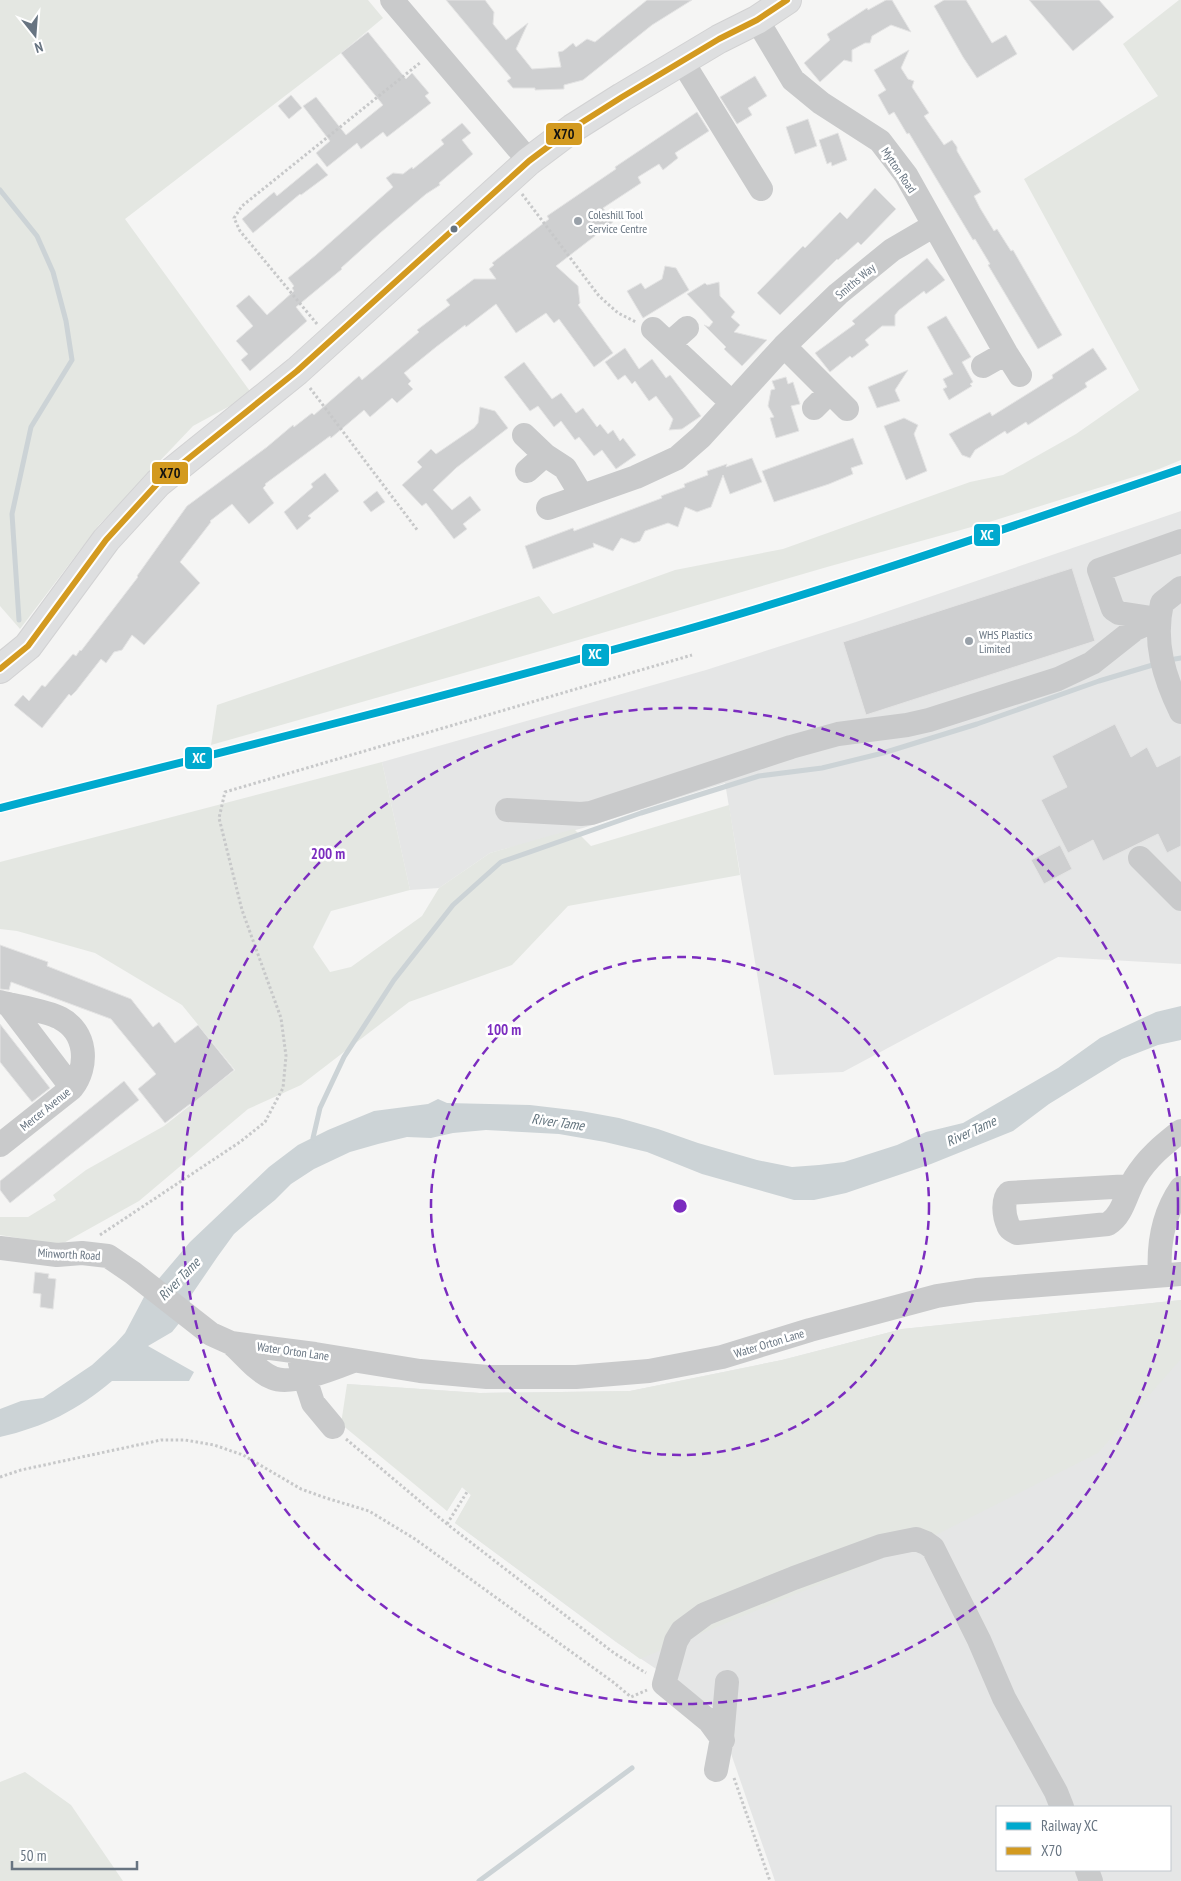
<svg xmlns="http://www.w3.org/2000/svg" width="1181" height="1881" font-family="'PT Sans Narrow',sans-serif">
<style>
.built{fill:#e5e6e6;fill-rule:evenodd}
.green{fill:#e4e7e2}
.water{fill:#ccd3d6}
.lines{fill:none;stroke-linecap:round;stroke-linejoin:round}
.stream{stroke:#ccd3d6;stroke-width:5}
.building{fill:#cecfd0;stroke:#e4e4e4}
.major-casing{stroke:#d2d2d3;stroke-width:30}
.path{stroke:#c7c8c9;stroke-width:3;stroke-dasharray:2.5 2.5;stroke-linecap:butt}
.minor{stroke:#c9cacb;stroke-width:24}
.major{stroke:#dedfe0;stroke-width:28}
.bus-1-casing{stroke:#fff;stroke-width:10}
.bus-1{stroke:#d39a20;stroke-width:6}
.rail-1-casing{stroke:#fff;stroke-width:11}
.rail-1{stroke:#00a9ce;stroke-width:8}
.ring{fill:none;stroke:#7b2cbf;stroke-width:2.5;stroke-dasharray:9 6}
.poi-dot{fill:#99a1a9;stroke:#fff;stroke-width:2}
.bus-dot{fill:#677481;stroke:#fff;stroke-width:2}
.labels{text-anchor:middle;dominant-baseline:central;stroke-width:5;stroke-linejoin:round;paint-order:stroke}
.street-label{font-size:12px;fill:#677481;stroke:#fff}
.poi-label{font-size:12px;fill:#677481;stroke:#fff;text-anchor:start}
.water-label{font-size:14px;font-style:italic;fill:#63747e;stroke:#fff}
.centre{fill:#7b2cbf;stroke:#fff;stroke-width:2.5}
.ring-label{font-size:15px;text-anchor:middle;font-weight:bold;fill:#7b2cbf;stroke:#fff;stroke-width:5;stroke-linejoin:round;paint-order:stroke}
.line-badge{stroke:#fff;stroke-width:2}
.badge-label{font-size:14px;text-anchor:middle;font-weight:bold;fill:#fff}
.pale-badge-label{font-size:14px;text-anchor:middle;font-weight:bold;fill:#111}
</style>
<rect width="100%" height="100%" fill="#f5f5f4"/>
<path class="built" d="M1181,511v453l-123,-7 -215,115 -69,3 -49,-292 -142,45 -93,25 -51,35 -29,2 -28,-128 324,-92 150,-48z
M1181,1300v581h-406l-48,-139 -7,-30 -104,-70 -161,-119 16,-28 -9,-8 -15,24 -100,-127 133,9 150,-2 152,-31 120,-31zM997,1807h173v63h-173z"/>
<path class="green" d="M0,0h368l15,18 -42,35 -216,166 127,175 -59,32 -94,99 -79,104 -20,-23z
M1179,0h2v460l-22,9 -173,54 -159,44 -283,83 -333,95 6,-40 322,-109 14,18 122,-44 108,-21 187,-67 33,-7 73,-41 63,-44 -115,-211 134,-83 -35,-52z
M382,762l28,128 -79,21 -18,36 17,25 21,-5 71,-51 17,-28 51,-35 84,-24 17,17 138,-41 11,70 -172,31 -56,59 -103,37 -108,83 -53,24 -109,92 -79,44 -60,-10v-18h28l28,-17 -3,-5 33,-25 78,-44 71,-56 -53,-65 -87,-52 -78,-22 -17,-2v-67z
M1181,1300v59l-83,94 -170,86 -288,120 -185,-136 16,-28 -9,-8 -15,24 -106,-87 6,-40 133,9 150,-2 152,-31 120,-31z
M25,1772l46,33 52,76h-123v-99z"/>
<path class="water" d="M1181,1006v34l-23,5 -36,14 -73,45 -36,27 -82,33 -85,29 -32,7h-20l-92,-26 -55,-22 -42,-10 -46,-8 -73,-4 -33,3 -22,5 -24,-1 -29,7 -28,8 -36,17 -23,15 -16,16 -26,21 -15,13 -16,22 -28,41 -1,14 -17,21 -24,14 46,26 -5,9h-77c-34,29 -68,46 -112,56v-28l21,-8 22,-3 49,-33 23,-21 10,-11 20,-38 45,-53 79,-75 29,-22 30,-15 46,-19 54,-7 10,-5 9,4 83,2 51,6 38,7 39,11 40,14 59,17 35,7 27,-2 25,-3 53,-17 29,-13 37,-9 95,-55 42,-30 56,-26z"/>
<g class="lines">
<path class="stream" d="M0,190l37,46 16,36 13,49 6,39 -41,67 -19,87 7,106
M1169,660l12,-2
M313,1138l7,-30 24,-51 50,-77 59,-75 48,-43 140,-49 118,-37 63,-8 61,-15 94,-29 122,-43 57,-17
M479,1881l153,-113"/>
</g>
<path class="building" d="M446,0h39l9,12 -1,12 13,16 22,-17 -12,26 16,20 29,-2 -3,-15 5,-1 10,-8 3,4 11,-8 8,3 52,-42h45l-40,25 -69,55 -19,5v4l-29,1v-2h-22l-6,-7 4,-3z
M886,0h6l19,32 -20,-7 -19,11 -2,7h-5l-13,7v12l-8,-2 -24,22 -16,-19 26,-23 -3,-6 40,-26 1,2z
M944,0h22l26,43 14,-8 11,19 -40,24 -14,-21 -29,-51z
M1029,0h70l15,17 -41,34z
M368,32l38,47 6,-6 17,20 -4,3 6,7 -44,34 -4,-5 -22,17 -4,-6 -30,24 -11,-14 14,-12 -27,-35 13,-9 30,38 37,-30 -42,-52z
M909,50l-8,18 7,11 6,2 -2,6 17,26 -5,3 20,29 8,-5 5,7v4l24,41 -7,4 6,12 14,23 3,-2 14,22 2,-1 49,85 -24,14 -50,-84 2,-1 -15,-25 -2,1 -64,-107 -2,1 -13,-22 -5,3 -11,-20 8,-5 -12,-20z
M755,76l12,20 -19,12 4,7 -15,9 -17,-27z
M291,95l11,13 -13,11 -11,-13z
M697,112l12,19 -34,22 3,5 -15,12 -4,-6 -21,13 3,6 -38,25 10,14 -57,44 22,20 2,17 -2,2 35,48 -19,14 -35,-48 -5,4 -8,-10 -30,20 -20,-29 -30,23 -1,-2 -29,22 -32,26 7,8 -3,3 5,5 -16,14 -5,-5 -22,19 -6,-7 -33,28 -1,-2 -65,48 1,1 -3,3 11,15 -25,21 -17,-20 -22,17 1,1 -31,40 20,21 -56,62 -12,-10 -10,15 -8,2 -8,11 -5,-4 -25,32 -5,5 -2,-2 -27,34 -28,-23 9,-10 6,6 13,-16 3,2 28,-33 3,2 4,-6 1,1 57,-74 -1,-1 50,-70 80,-59 26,-22 1,2 18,-14 2,2 45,-39 3,4 57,-48 -2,-2 33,-25 -4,-5 28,-21h22l-7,-10 5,-4 -2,-2 57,-44 -2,-3 69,-47 -1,-2z
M808,119l9,27 -22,8 -9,-27z
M462,123l9,10 -9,7 11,14 -34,29 1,2 -14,9 -46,39 -39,35 1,1 -46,38 11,14 -57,50 -9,-11 7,-6 -12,-13 17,-15 -17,-20 13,-11 18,20 27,-24 -2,-3 2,-2 -6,-8 28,-23 77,-68 -7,-9 7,-5 10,1 9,-7 1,2 31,-25 -3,-4z
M838,133l9,27 -15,6 -1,-4 -4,2 -8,-24z
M317,163l11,12 -27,20 -1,-1 -47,39 -11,-14 32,-27 3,4z
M875,188l21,21 -35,36 -3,-3 -20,18 -1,-1 -57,56 -23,-22 46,-47 2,2 35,-36 7,7z
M927,258l18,22 -19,14 -2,-3 -25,19 -4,5v11h-13l-17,14 4,5 -17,13 -2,-2 -20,16 -15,-19 40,-29 -3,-3z
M665,266l11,2 13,22 -46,28 -16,-27 14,-8 4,6 17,-10z
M719,282l1,14 15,16 -4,5 9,8 -6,7 33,8 -25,26 -18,-17 2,-2 -22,-22 5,2 4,-5 -26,-28 18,-11 2,2z
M946,316l25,41 -9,5 11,20 -3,2 2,2 -23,14 -6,-11 4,-2 -4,-8 10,-5 -26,-47z
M625,348l14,21 13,-10 14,19 4,-3 31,41 -19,13 -13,1 4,-11 -17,-23 -7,5 -14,-20 -3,3 -7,-9 -7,5 -13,-18z
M1093,348l14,21 -22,14 2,4 -59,38 -2,-3 -19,12 -2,-3 -30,19 -5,8 -8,-3 -13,-21 41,-22 2,4 61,-38 -1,-3z
M524,362l28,37 9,-6 15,20 7,-5 14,19 3,-3 8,10 5,-4 7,11 3,-3 13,17 -20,14 -14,-19 -8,6 -15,-19 -4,3 -14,-19 -7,6 -16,-21 -8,5 -26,-34z
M908,370l-13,20 5,11 -23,7 -9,-21z
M786,377l2,7 5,-2 7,22 -9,2 8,25 -23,7 -6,-20 4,-1 -6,-11 3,-16 4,-1 -3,-8z
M480,407l15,4 13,17 -52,40 -23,22 19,20 18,-14 11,14 -18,14 4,5 -13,10 -28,-36 -4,3 -20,-21 20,-18 -5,-5 14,-13 5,5 38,-26 4,-5z
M904,418l14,7 -4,9 13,37 -21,9 -22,-54z
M853,438l10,26 -12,4 2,6 -24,10 -55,18 -12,-31z
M752,458l10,24 -32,12 -7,-19 -12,32 -14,5 -12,-5 -7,20 -10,-4 -23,8 -5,10 -6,2 -13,-5 -8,13 -20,-8 1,4 -61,22 -8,-23 48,-18 1,3 88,-33 -1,-2 24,-9 -1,-3 24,-9 -1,-4 20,-7 -1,3z
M325,473l14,18 -31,25 3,2 -14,12 -13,-18 29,-25 -2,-3z
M377,491l8,11 -14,10 -8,-10z
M1072,568l23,73 -229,74 -23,-73z
M1115,724l16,33 16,-10 10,20 24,-12v91l-14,7 -9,-19 -55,27 -10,-21 -25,13 -27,-53 26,-13 -15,-31z
M1060,845l12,24 -28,15 -13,-24z
M0,945l48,17 -1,4 84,33 22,28 6,-5 16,21 23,-18 36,45 -43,35 -1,-1 -25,19 -27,-34 18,-15 -45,-55 -100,-37 -2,8 -9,-1z
M0,1024l50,64 -18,14 -32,-40z
M124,1081l15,19 -129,103 -10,-13v-9z
M35,1272l14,2 -1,4 8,1 -3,30 -13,-2 1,-13 -8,-1z"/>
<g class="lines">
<g class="major-casing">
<path id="major" d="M0,669l28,-23 78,-106 52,-57 139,-112 232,-210 44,-33 49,-31 97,-58 38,-19 30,-20"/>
</g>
<path class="path" d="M522,194l77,102 19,17 18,9
M317,324l-77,-93 -6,-13 8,-12 179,-144
M310,388l108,143
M100,1235l140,-93 25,-20 18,-34 3,-32 -5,-38 -39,-108 -23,-92 6,-26 467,-137
M346,1439l101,85 167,129 32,20
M0,1477l21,-7 140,-30h24l29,5 29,10 58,34 25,9 43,13 46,28 198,143 18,15 16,-7
M447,1524l20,-32
M734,1778l36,103"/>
<path class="minor" d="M392,0l137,161
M757,20l36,60 28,23 59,38 26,34 100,178 14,22
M682,61l79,128
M653,329l78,73
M670,343l17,-15
M784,346l63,63
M983,366l23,-13
M814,408l16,-16
M524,435l21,20 20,13 17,28
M527,471l18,-16
M548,508l88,-31 41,-19 24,-21 83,-91 54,-52 54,-44 41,-24
M1181,588l-19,15c-9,39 2,74 19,109
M507,810l74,4 10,-1 200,-66 47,-13 69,-9 22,-5 129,-41 34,-16 43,-34 23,-10 -39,-6 -6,-4 -14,-39 82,-29
M1140,858l41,41
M0,1002c15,4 48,9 60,16 27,14 29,48 12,70l-72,57
M8,1004l64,84
M1131,1186l-122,7c-7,7 -5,23 -1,32 1,4 5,6 9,8l91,-9c15,-9 18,-31 27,-46 12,-20 28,-33 46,-47
M0,1248l57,7 25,-2 26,3 25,17 78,61 20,9 84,11 105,17 67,6h89l73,-6 73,-14 88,-27 127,-34 39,-6 205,-16
M1160,1275c-2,-30 3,-61 21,-87
M231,1343c13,11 26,29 42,35 18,8 62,-10 80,-17
M300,1363l13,40 20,24
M723,1740l-14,-19 -45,-37 12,-43 6,-10 23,-17 89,-36 87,-32 35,-7 10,4 7,5 46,92 25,58 52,94 6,15
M716,1770l6,-32 5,-56
M1087,1870l4,11"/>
<use href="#major" class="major"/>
<g class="bus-1-casing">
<path id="bus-1" d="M0,669l28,-23 78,-106 52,-57 139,-112 232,-210 44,-33 49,-31 97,-58 38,-19 30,-20"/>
</g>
<use href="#bus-1" class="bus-1"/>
<g class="rail-1-casing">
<path id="rail-1" d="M0,808c228,-57 455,-114 681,-177 169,-48 334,-106 500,-162"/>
</g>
<use href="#rail-1" class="rail-1"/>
</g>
<g class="ring">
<circle cx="680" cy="1206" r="249"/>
<circle cx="680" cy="1206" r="498"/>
</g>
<g class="poi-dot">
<circle cx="578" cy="221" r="5"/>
<circle cx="969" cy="641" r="5"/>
</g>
<circle class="bus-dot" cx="454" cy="229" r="4.5"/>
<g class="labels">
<g class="street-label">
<text transform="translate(899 170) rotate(56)">Mytton Road</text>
<text transform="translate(855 281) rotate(-40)">Smiths Way</text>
<text transform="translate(45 1109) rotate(-39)">Mercer Avenue</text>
<text transform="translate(69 1254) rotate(3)">Minworth Road</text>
<text transform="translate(769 1343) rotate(-17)">Water Orton Lane</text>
<text transform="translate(293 1351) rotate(8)">Water Orton Lane</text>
</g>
<g class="poi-label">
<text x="588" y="214">Coleshill Tool<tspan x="588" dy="14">Service Centre</tspan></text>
<text x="979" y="634">WHS Plastics<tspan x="979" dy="14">Limited</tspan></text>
</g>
<g class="water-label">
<text transform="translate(558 1122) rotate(8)">River Tame</text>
<text transform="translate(971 1131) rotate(-25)">River Tame</text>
<text transform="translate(179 1279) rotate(-46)">River Tame</text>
</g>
</g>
<circle cx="680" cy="1206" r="8" class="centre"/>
<g class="ring-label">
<text x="328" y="859">200 m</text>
<text x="504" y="1035">100 m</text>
</g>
<g class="line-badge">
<rect x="545" y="122" width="38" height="24" rx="5" fill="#d39a20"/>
<rect x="151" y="461" width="38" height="24" rx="5" fill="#d39a20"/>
<rect x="973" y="523" width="28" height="24" rx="5" fill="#00a9ce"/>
<rect x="581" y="643" width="29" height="24" rx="5" fill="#00a9ce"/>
<rect x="184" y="746" width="29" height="24" rx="5" fill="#00a9ce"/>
</g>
<g class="badge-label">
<text x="987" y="540">XC</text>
<text x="595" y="659">XC</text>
<text x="199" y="763">XC</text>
</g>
<g class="pale-badge-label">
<text x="564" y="139">X70</text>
<text x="170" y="478">X70</text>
</g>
<rect x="996" y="1806" width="175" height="65" fill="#ffffff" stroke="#c2c7cd"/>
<rect x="1006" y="1822" width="25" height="8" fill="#00a9ce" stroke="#c2c7cd"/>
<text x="1041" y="1831" font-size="15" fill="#677481">Railway XC</text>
<rect x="1006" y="1847" width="25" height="8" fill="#d39a20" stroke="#c2c7cd"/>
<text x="1041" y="1856" font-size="15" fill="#677481">X70</text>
<g transform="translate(35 35) rotate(163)" stroke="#ffffff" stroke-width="4" paint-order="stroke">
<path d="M0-4L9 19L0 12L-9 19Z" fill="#677481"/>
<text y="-8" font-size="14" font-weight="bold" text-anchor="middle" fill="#677481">N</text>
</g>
<path d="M12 1861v8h125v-8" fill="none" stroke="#677481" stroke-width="2.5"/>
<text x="20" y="1861" font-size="15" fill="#677481" stroke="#ffffff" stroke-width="4" paint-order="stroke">50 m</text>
</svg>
